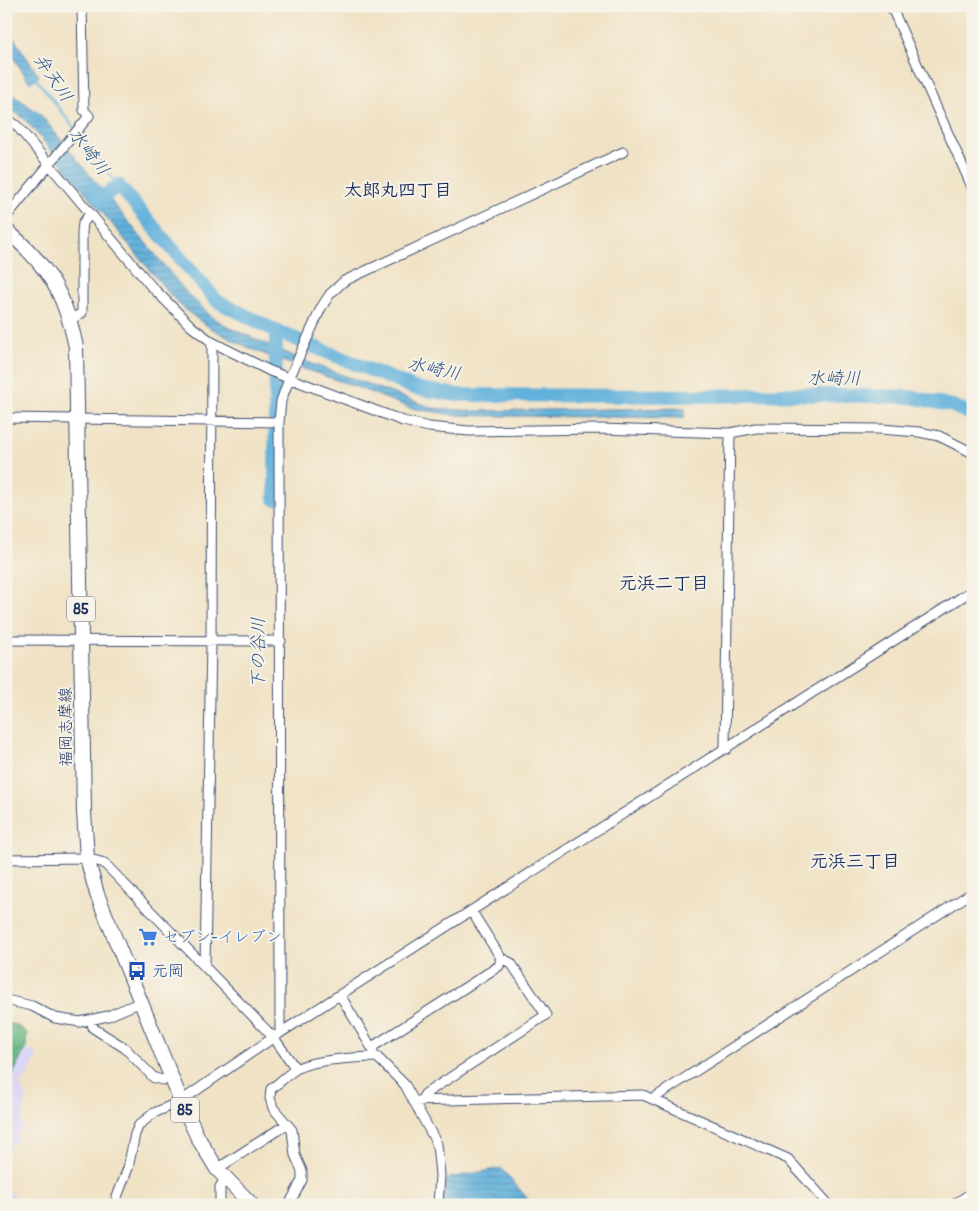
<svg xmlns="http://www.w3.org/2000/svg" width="979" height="1211" font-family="Pangolin,'Klee One',sans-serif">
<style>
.built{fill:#dad6f7}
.forest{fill:url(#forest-crowns);stroke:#407471}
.water{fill:url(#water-rules);stroke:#3e709c}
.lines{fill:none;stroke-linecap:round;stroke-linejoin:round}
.stream{stroke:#61b1db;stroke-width:2.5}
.river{stroke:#61b1db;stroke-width:14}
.street-casing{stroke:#3b4a6d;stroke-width:11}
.primary-casing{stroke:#3b4a6d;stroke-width:16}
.street{stroke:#fff;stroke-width:9}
.primary{stroke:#fff;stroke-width:14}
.labels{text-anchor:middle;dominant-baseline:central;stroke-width:4;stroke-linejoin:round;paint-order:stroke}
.shield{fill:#f7f3e8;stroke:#5d6a87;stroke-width:1}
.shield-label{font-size:15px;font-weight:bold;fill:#1b2f5e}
.street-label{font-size:16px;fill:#1b2f5e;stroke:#f7f3e8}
.shop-label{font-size:16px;fill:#366cbe;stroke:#f7f3e8;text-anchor:start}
.transit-label{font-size:16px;fill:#164399;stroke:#f7f3e8;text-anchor:start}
.water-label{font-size:18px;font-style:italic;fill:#305684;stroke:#f7f3e8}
.neighbourhood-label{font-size:18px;font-weight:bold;fill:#1b2f5e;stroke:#f7f3e8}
</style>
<defs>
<pattern id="forest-crowns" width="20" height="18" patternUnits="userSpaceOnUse" patternTransform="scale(1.25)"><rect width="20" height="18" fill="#66b884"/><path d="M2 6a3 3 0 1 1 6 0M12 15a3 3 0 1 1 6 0" fill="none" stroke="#53966f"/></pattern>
<pattern id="water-rules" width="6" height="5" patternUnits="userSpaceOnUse" patternTransform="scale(1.25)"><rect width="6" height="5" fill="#61b1db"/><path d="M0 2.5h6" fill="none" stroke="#4f90b5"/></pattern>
</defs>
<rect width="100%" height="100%" fill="#f7f3e8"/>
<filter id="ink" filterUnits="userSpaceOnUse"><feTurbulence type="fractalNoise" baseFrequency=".02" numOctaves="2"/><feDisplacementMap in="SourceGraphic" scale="10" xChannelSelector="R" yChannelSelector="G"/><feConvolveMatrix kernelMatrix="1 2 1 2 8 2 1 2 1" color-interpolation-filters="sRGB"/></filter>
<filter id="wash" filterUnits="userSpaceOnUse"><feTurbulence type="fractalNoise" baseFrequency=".0096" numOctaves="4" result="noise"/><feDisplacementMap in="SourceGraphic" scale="20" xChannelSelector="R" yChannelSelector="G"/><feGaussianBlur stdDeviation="1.12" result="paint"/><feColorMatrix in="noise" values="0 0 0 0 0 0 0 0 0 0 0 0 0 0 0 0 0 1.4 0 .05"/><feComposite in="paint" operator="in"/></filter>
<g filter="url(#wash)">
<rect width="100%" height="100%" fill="#f0e2c5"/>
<path class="built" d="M6,1039l32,16 -12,23 -7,6 8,14 -5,20v13l-5,1 1,10 -7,3 -3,5 -2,15z
M6,1190l11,7 -4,8h-7z"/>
<path class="forest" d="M6,1023l11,2 10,8 -1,14 -20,42z"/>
<path class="water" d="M6,26l33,50 -9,7 -24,-37z
M6,90l34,24 146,178 25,24 17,11 82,36 123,45 40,3 212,-3 -1,10 -192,-2 -38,-1 -44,-7c-23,-9 -45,-18 -68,-26 -57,-20 -128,-40 -170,-85l-137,-166 -13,-14 -16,-11z
M501,1168l32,37h-90l3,-24 3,-3z"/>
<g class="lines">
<path class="stream" d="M35,77l83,108"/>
<path class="river" d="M94,190l7,9 17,-14 99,116 59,30 138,57 43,7 253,1 76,-2 125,3 42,9 20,9
M275,499l1,-168"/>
</g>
</g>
<g filter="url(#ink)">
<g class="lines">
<g class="street-casing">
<path id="street" d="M891,6l82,183
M6,118l11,8 134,160 41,41 20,15 58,29 133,50 26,6 40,4 131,-2 130,4 26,-5 124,1 39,3 20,4 34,17
M6,217l83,-101 -5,-6 -2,-104
M70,320l12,-7v-81l1,-9 7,-9
M6,418l273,4
M6,640l275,1
M727,749l-2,-4 5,-312
M6,859l81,-1 17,5 170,175 22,31
M205,965l6,-323 1,-300
M340,995l33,55
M6,1000l26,6 23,12 25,4 28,-6 33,-14
M92,1021l1,7 32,20 29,30 9,2 8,-3
M280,1033l-1,-611 2,-21 8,-22 32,-71 9,-14 14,-13 279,-129
M372,1047l127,-81 2,-8
M654,1098l319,-206
M413,1101l230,-6 145,64 41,46
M421,1101l4,-7 121,-79 -35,-52 -10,-5 -29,-46
M217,1169l70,-45
M114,1205l14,-37 7,-34 4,-9 15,-12 27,-12 99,-68 693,-443
M220,1205v-18l5,-8
M289,1205l13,-25v-9l-7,-16 -3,-25 -19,-22 -3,-10 1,-9c8,-6 16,-14 25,-20 15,-9 62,-12 81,-12l28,28 32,59 3,31 -2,30
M953,1205l20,-13"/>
</g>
<g class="primary-casing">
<path id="primary" d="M6,230c43,36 59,64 70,117l8,465 3,46 10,36 84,207 17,37 19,31 35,36"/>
</g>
<use href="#street" class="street"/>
<use href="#primary" class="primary"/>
</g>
</g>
<defs>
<g id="supermarket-bare" transform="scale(1.5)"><path d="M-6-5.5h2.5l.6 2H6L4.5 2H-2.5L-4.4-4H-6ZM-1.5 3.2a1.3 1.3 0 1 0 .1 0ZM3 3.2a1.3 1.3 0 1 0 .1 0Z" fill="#3f7fe0" stroke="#f7f3e8" stroke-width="2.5" paint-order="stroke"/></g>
<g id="bus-bare" transform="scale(1.5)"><path d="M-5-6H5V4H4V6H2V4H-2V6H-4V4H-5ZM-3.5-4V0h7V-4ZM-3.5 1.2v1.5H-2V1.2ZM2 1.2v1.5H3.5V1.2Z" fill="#1a4fb4" stroke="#f7f3e8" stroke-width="2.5" paint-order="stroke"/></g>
</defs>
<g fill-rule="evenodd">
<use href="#supermarket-bare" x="148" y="937"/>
<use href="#bus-bare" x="137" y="971"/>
</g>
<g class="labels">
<g class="shield">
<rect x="67" y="596.5" width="28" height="25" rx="4"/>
<rect x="171" y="1097.5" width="28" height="25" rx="4"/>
</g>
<g class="shield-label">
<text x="81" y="609">85</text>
<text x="185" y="1110">85</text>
</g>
<g class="street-label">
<text transform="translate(66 727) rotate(-90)">福岡志摩線</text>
</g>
<g class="shop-label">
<text x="163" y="937">セブン-イレブン</text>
</g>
<g class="transit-label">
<text x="152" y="971">元岡</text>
</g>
<g class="water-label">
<text transform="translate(53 78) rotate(56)">弁天川</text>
<text transform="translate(89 152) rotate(53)">水崎川</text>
<text transform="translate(434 369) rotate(12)">水崎川</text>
<text x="834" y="378">水崎川</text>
<text transform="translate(258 653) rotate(-90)">下の谷川</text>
</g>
<g class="neighbourhood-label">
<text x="398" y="190">太郎丸四丁目</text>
<text x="664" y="583">元浜二丁目</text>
<text x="855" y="861">元浜三丁目</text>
</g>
</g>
<rect width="979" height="1211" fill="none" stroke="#f7f3e8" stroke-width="25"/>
</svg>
